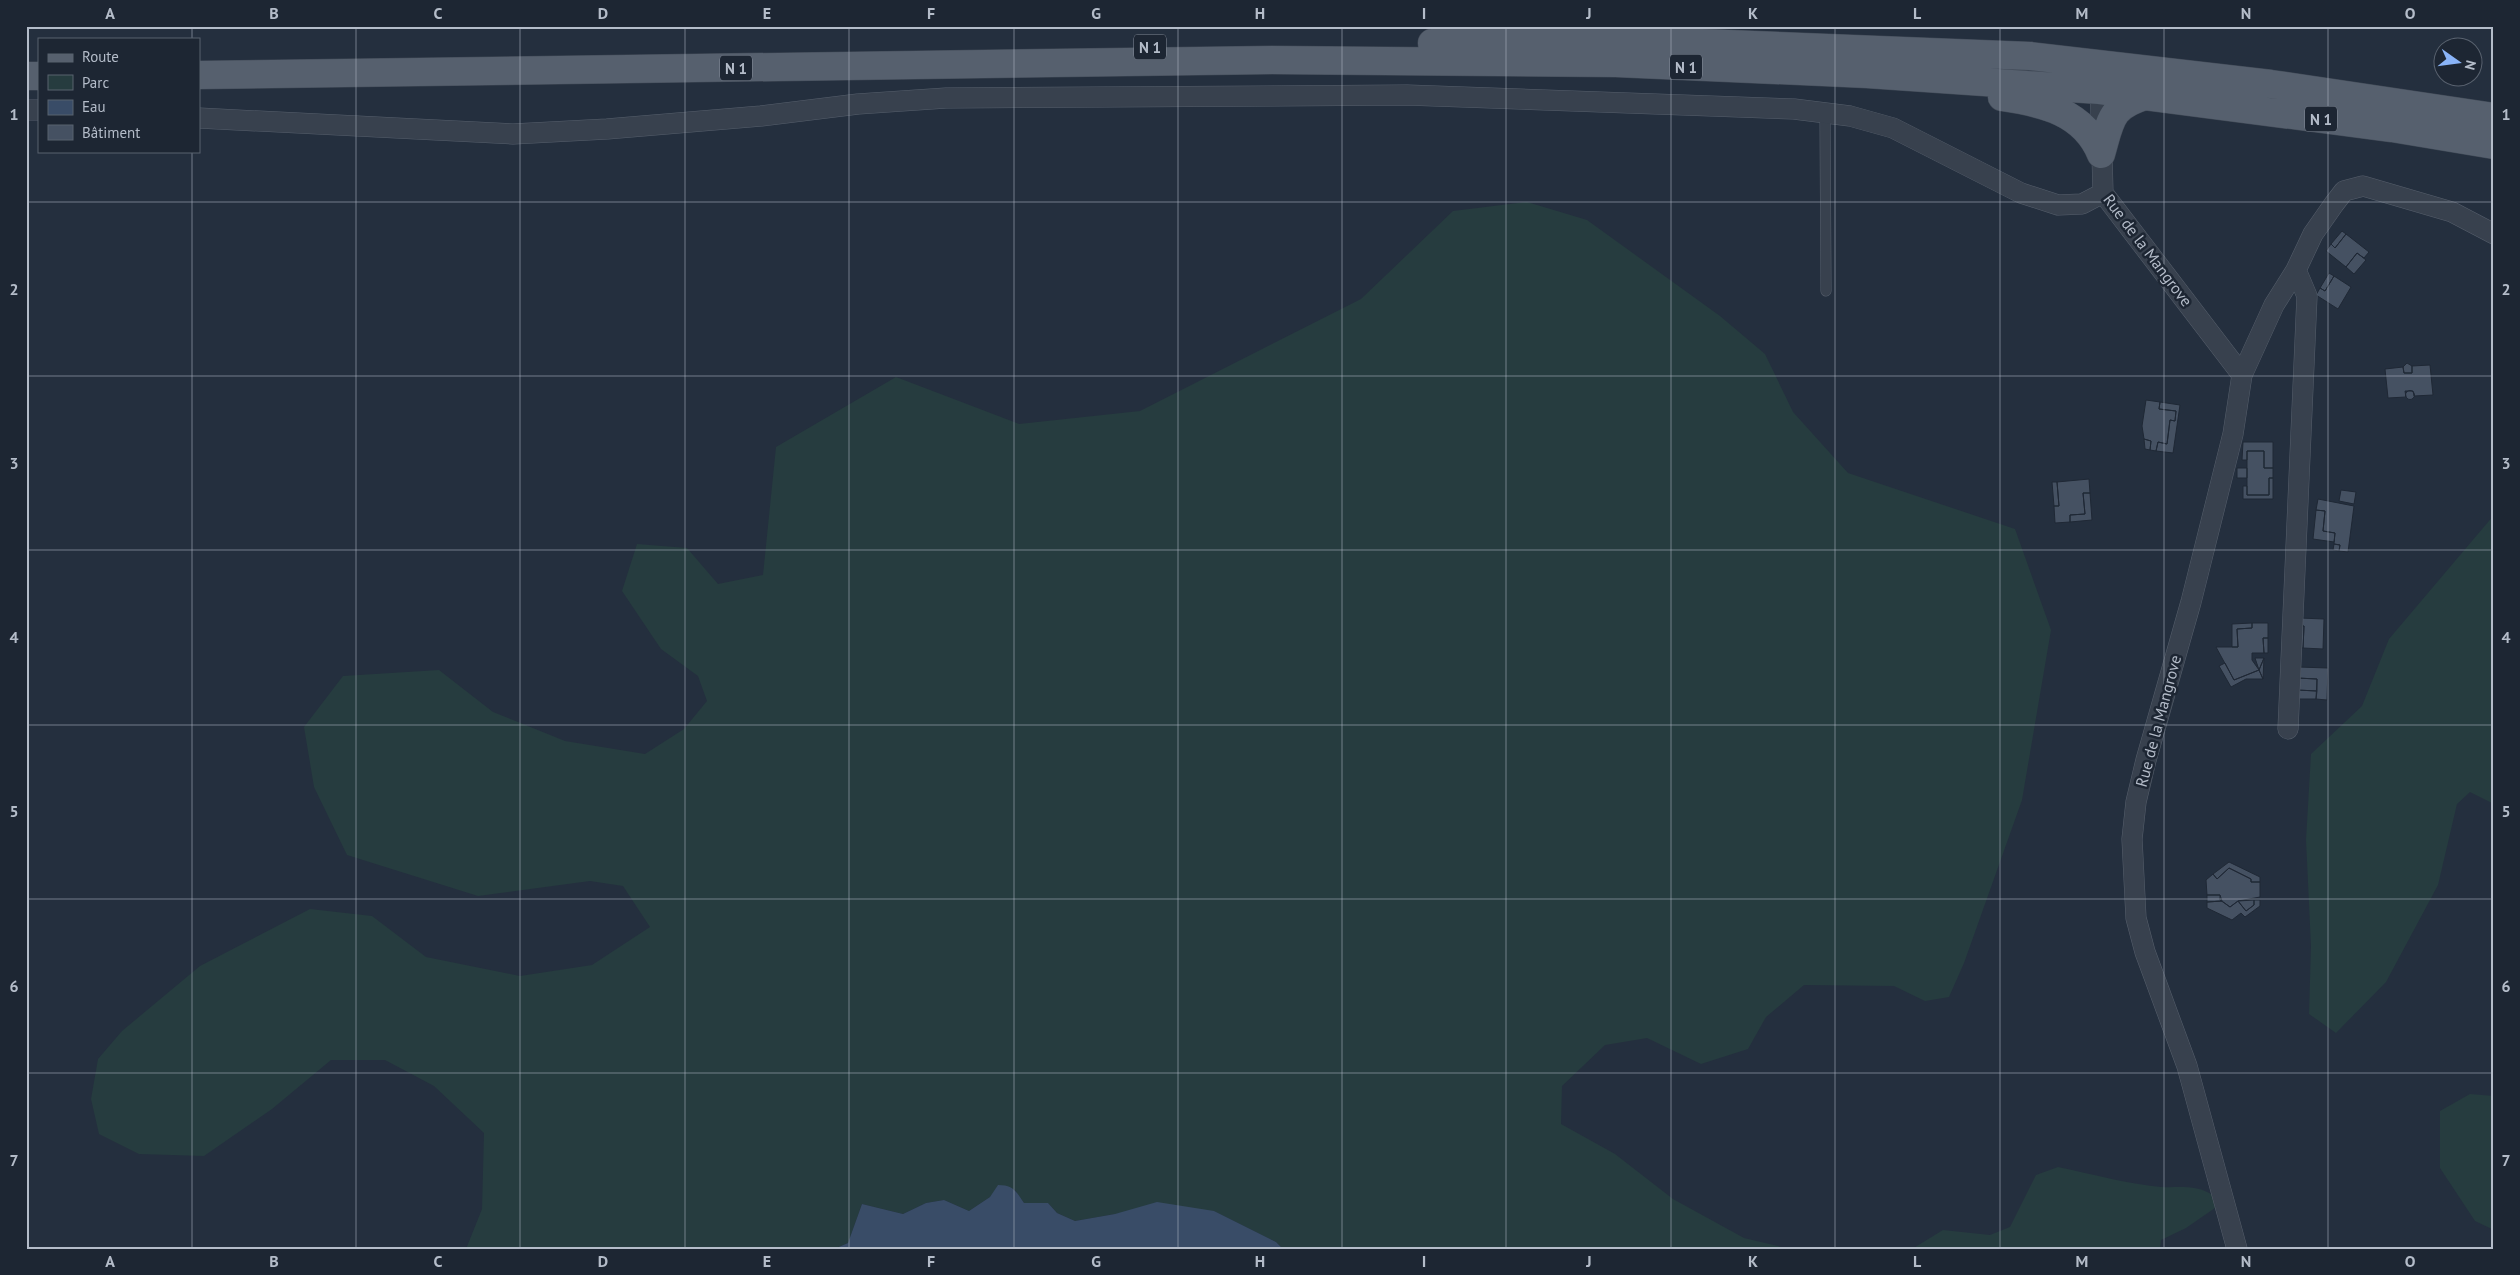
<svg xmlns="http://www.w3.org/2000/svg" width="2520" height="1275" font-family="'PT Sans',sans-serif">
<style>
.green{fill:#263c3f}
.water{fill:#394c67}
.building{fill:#455162;stroke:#1f2835}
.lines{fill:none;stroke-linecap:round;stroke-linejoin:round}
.lane-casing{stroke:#565f6c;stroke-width:11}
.street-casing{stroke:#565f6c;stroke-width:21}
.primary-casing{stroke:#414a57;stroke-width:29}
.lane{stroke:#38414e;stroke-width:10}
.street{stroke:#38414e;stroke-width:20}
.primary{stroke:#56606e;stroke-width:28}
.grid{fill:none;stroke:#b4bcc9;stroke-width:1;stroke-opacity:0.55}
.labels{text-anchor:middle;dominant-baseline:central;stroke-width:5;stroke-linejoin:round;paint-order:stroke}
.shield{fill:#1d2633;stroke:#878f9c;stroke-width:1}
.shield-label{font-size:15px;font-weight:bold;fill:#b4bcc9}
.street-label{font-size:16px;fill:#b4bcc9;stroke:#1d2633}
.neatline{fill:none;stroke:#b4bcc9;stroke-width:2}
.grid-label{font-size:16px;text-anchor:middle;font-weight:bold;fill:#b4bcc9}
</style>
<rect width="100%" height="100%" fill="#242f3e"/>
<path class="green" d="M1527,202l60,18 133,96 45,38 28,58 55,61 167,56 36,101 -29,170 -58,163 -15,34 -24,4 -31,-15 -90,-1 -38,32 -18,32 -47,15 -54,-26 -42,7 -43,41 -1,38 54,30 58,45 71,39 46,11h-507l-7,-7 -62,-31 -99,3 -40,7 -18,-8 -9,-10h-24l-10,-14 -24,8 -21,14 -25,-11 -18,3 -23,11 -41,-10 -14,39 -14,6h-368l16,-40 2,-76 -50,-47 -49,-26h-54l-59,49 -68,47 -65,-2 -40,-20 -8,-35 7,-40 24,-28 78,-65 110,-57 62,7 54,41 94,19 72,-11 58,-38 -27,-41 -33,-5 -112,15 -131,-41 -33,-68 -10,-60 39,-51 96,-6 54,42 72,29 80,13 39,-25 23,-28 -9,-25 -37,-27 -39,-58 15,-47 50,4 31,36 45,-9 13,-128 120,-70 123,47 121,-13 221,-112 92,-88z
M2494,515v289l-24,-12 -13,12 -19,81 -52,97 -50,51 -27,-19 2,-68 -5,-106 5,-86 51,-48 27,-67z
M2470,1094l24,2v134l-19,-9 -35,-53v-57z
M2058,1167c34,7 69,17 103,20 19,1 36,-3 53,9l1,12 -29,20 -25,12 -1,9h-248l31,-19 47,5 20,-8 26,-52z"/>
<path class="water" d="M998,1185c15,0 18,6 26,18h24l9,10 18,8 40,-7 42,-12 57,9 62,31 7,7h-449l14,-6 14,-39 41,10 23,-11 18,-3 25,11 21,-14z"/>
<path class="building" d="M2342,231l4,3 -11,14 -4,-4z
M2346,234l23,18 -5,6 -7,-5 -11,14 -20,-16 5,-7 4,4z
M2357,253l9,7 -12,14 -8,-7z
M2329,273l5,3 -9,15 -5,-3z
M2334,276l17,11 -13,22 -22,-14 4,-7 5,3z
M2407,363l5,3v7h-8l-1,-6z
M2430,365l3,30 -19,1 -1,-5h-8l1,6 -18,1 -3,-29 18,-2 1,6h8v-7z
M2405.5 395a4.5 4.5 0 1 1 9 0a4.5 4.5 0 1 1-9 0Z
M2146,400l14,2 -1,7 17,2 -1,10 -5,-1 -3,24 -9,-2 -2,9 -6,-1 1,-9 -7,-2 -2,-13z
M2160,402l20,3 -7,48 -17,-2 2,-9 9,2 3,-24 5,1 1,-10 -17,-2z
M2144,439l7,2 -1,9 -5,-1z
M2243,442h30v26h-9v-17h-17v9h-5z
M2247,451h17v17h9v10h-4v17h-22z
M2237,468h10v10h-10z
M2269,478h4v21h-30v-13h4v9h22z
M2089,479l1,14h-7l2,21 -15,1v7l-15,1 -1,-17h5l-2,-24z
M2052,482h5l2,24h-5z
M2341,490l15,2 -2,12 -15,-3z
M2083,493h7l2,27 -22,2v-7l15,-1z
M2318,499l36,7 -6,46 -9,-1 1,-6 -6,-1 1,-11 -12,-2 2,-20 -9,-1z
M2316,510l9,1 -2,20 12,2 -1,9 -21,-3z
M2334,544l6,1 -1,6 -6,-1z
M2300,618l24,1 -1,30 -20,-1 1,-22h-5z
M2252,623h16v15h-5l1,15h-12v7l7,10 -25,10 -18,-33h22l-1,-18 15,-1z
M2252,623v5l-15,1 1,18h-6v-23z
M2299,626h5l-1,22h-5z
M2263,638h5v15h-4z
M2255,658h9l-5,12z
M2264,658l-1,21 -4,-9z
M2225,663l9,17 25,-10 4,9h-17l-15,8 -12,-21z
M2298,667l30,1 -1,32 -11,-1 1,-20 -20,-1z
M2297,678l20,1v12l-20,-1z
M2297,690l20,1 -1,8h-19z
M2229,862l31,15v5h-9v-3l-22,-11 -12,11 -4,-5z
M2229,868l22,11v3h9v15l-22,4 -8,6 -10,-7v-5h-13l-1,-15 7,-6 4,5z
M2207,895h13l2,6 -15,1z
M2254,900h6v6l-15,11 -4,-4 -9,7 -25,-12v-6l15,-1 8,6 8,-6 8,10 8,-6z
M2254,900v5l-8,6 -8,-10z"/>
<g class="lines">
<g class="lane-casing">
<path id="lane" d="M1825,113l1,178"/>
</g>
<g class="street-casing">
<path id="street" d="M2100,77l3,116 139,182 -9,59 -42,168 -45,158 -10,42 -4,37 4,79 9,34 42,114 50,183
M26,110h13
M199,118l314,16 94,-5 154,-13 97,-12 88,-6 461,-3 387,14 56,7 43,12 128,65 37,12 24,-1 21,-11
M2296,270l17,-36 21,-30 10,-13 19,-5 89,26 42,22
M2242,375l32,-70 22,-35 11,26 -19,433"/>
</g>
<g class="primary-casing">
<path id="primary" d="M1432,43l220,-2 378,15 241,28 223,33
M199,75l1073,-15 344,3 251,11 232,16 293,38 102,17
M26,76h13
M2002,97c41,6 82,15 99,57
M2101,154c10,-35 9,-48 47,-59"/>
</g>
<use href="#lane" class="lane"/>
<use href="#street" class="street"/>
<use href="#primary" class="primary"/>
</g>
<path class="grid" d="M192,26v13M356,26v1223M520,26v1223M685,26v1223M849,26v1223M1014,26v1223M1178,26v1223M1342,26v1223M1506,26v1223M1671,26v1223M1835,26v1223M2000,26v1223M2164,26v1223M2328,26v1223M192,151v1098M26,202h2468M26,376h2468M26,550h2468M26,725h2468M26,899h2468M26,1073h2468"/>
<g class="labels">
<g class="shield">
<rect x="1134" y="34.5" width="32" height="25" rx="4"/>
<rect x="1670" y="54.5" width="32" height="25" rx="4"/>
<rect x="720" y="55.5" width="32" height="25" rx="4"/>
<rect x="2305" y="106.5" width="32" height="25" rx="4"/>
</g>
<g class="shield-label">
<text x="1150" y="47">N 1</text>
<text x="1686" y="67">N 1</text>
<text x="736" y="68">N 1</text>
<text x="2321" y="119">N 1</text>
</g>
<g class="street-label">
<text transform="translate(2148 250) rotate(53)">Rue de la Mangrove</text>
<text transform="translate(2158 721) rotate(-75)">Rue de la Mangrove</text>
</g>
</g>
<rect width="2520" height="1275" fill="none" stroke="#1d2633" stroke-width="55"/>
<rect x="38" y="38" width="162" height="115" fill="#1d2633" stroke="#59626f"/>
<rect x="48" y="54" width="25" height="8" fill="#56606e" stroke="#59626f"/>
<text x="82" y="62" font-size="15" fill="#b4bcc9">Route</text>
<rect x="48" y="75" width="25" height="15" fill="#263c3f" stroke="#59626f"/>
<text x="82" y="88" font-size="15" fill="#b4bcc9">Parc</text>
<rect x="48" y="100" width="25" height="15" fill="#394c67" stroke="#59626f"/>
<text x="82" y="112" font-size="15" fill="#b4bcc9">Eau</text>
<rect x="48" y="125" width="25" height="15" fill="#455162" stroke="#59626f"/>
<text x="82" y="138" font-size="15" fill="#b4bcc9">Bâtiment</text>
<g transform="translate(2458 62) rotate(104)"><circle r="24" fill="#1d2633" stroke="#59626f"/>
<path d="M0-4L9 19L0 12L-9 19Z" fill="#8ab4f8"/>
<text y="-8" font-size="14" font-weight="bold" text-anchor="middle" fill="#b4bcc9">N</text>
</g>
<rect x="28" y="28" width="2464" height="1220" class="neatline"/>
<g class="grid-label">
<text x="110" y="19">A</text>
<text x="274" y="19">B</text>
<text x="438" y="19">C</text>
<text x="603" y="19">D</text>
<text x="767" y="19">E</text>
<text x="931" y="19">F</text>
<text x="1096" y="19">G</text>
<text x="1260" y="19">H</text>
<text x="1424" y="19">I</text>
<text x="1589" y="19">J</text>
<text x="1753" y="19">K</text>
<text x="1917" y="19">L</text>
<text x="2082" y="19">M</text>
<text x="2246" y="19">N</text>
<text x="2410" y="19">O</text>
<text x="14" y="120">1</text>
<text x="2506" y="120">1</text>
<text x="14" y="295">2</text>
<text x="2506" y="295">2</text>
<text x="14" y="469">3</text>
<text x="2506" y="469">3</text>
<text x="14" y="643">4</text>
<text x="2506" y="643">4</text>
<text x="14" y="817">5</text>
<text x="2506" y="817">5</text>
<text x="14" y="992">6</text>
<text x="2506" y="992">6</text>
<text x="14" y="1166">7</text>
<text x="2506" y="1166">7</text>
<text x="110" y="1267">A</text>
<text x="274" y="1267">B</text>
<text x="438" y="1267">C</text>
<text x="603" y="1267">D</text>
<text x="767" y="1267">E</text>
<text x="931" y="1267">F</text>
<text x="1096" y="1267">G</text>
<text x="1260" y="1267">H</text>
<text x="1424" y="1267">I</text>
<text x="1589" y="1267">J</text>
<text x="1753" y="1267">K</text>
<text x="1917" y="1267">L</text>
<text x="2082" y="1267">M</text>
<text x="2246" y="1267">N</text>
<text x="2410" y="1267">O</text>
</g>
</svg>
